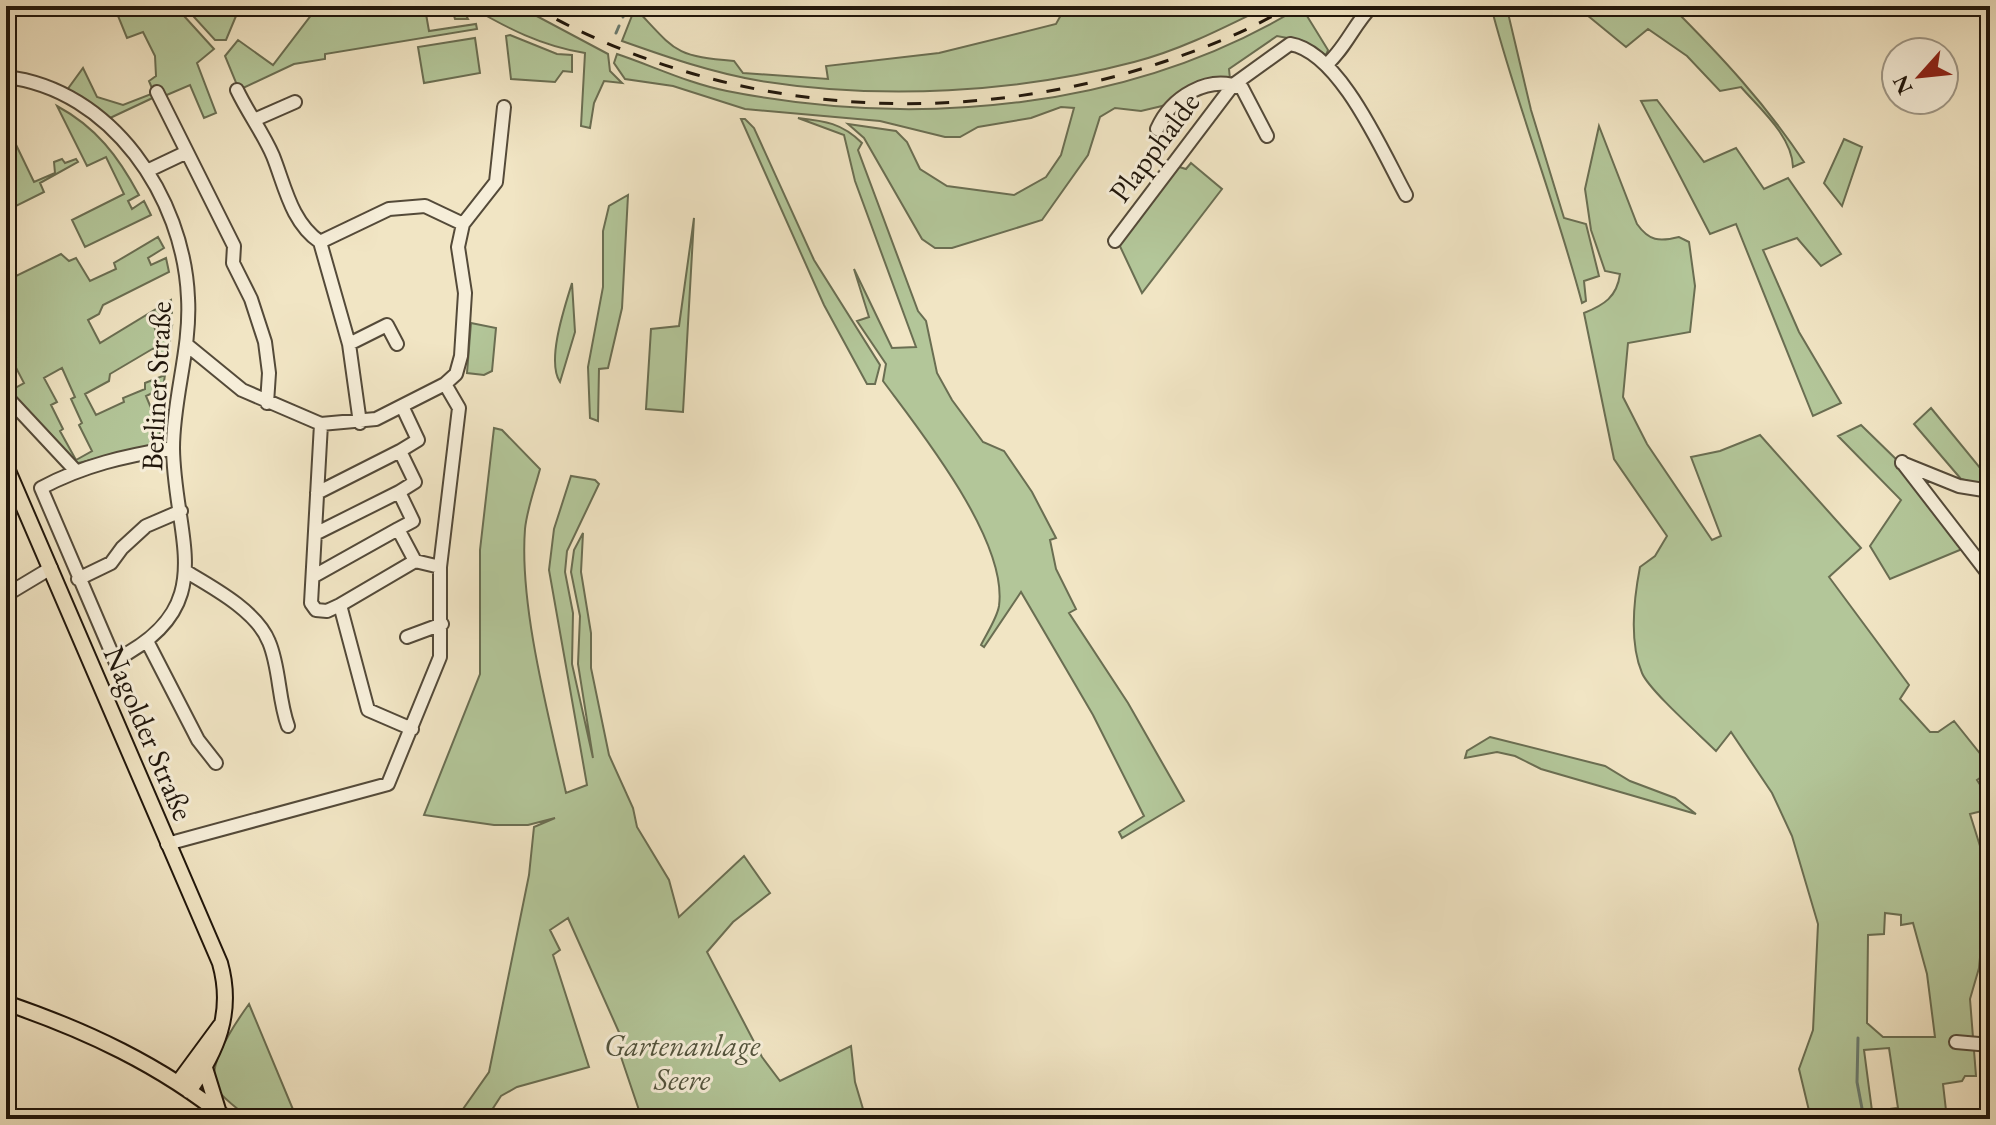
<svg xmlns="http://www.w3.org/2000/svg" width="1996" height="1125" font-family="'EB Garamond',serif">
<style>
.green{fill:#b3c699;stroke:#6a6e52;stroke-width:2;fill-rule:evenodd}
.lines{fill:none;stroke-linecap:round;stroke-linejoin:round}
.stream{stroke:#6a7b6f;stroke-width:3}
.minor-casing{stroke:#544a39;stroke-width:16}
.major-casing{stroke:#20160b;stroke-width:18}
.minor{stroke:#f6eed9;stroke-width:12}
.major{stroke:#f1e5c4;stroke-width:14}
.rail{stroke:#20160b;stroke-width:3;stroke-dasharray:14 14;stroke-linecap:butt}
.labels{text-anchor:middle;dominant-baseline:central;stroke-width:6;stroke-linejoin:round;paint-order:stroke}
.street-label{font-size:30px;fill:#20160b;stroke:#f6eed9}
.park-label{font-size:30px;font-style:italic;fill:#53543d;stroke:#f6eed9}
</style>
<rect width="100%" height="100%" fill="#f1e5c4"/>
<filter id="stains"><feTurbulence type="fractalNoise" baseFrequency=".0025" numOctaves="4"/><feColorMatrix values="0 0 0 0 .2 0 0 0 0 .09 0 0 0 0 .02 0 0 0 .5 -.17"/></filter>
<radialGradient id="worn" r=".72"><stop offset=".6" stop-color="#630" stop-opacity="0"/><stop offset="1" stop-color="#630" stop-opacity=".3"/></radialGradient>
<path class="green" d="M124,6h51l39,43 -17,14 19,50 -12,5 -14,-33 -28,12 -3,-2 -49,23 -43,-28 16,-22 14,29 26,8 31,-12 -5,-12 7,-5 -1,-20 -12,-24 -16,6 -11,-27z
M184,6h38l14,10 -10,24h-11z
M311,6h150l7,13h-13l-3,-10 -26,5 3,17 47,-7 1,5 -152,25v5l-31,5 -55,26 -14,-34 13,-16 35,25 42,-55z
M469,6h49l90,48 2,17 12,12 -18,-2 -10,22 -4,25 -9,-2 4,-73c-44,-7 -78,-25 -116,-47z
M1066,6h155l4,9 18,-9h25c-43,21 -87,44 -134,56 -118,31 -252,38 -373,19 -48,-8 -94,-24 -139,-40l13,-33c41,43 38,48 99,53l9,12 85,6 -2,-13 113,-13 117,-29z
M1302,6h16l-11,10 21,34 -2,5 -23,-14 -26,-5 -48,33 1,10 -45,13 -23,14 -21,5 -26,-3 -15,9 -12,38 -46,65 -90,28h-17l-13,-9 -58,-101 -16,-14 48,7 11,11 13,27 27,17 67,9 32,-18 15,-22 13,-47 -13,-1 -30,11 -53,9 -18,10h-15l-65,-16 -135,-12 -72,-23 -48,-7 -11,-16 3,-9c36,12 73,30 110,37 192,38 405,19 575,-85z
M1498,6h14l-4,7 23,97 33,108 22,6 13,52 -15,5 2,20 -4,2c-26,-98 -63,-192 -89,-289z
M1576,6h95c49,49 94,97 133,156l-11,5c-1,-31 -33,-58 -52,-80l-21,4 -33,-35 -39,-27 -22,18z
M510,35l47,19 15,1v17l-9,-1 -8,11 -44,-3 -5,-43z
M475,38l5,35 -56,10 -6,-36z
M1657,100l47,62 32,-14 28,41 24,-11 53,76 -20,12 -24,-28 -34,12 36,82 42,71 -28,13 -77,-192 -26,10 -69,-133z
M57,106c39,21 61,50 82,89l-11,6 4,8 12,-8 7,14 -66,32 -13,-27 52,-26 -18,-37 -19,9z
M798,118c27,3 44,5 64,25l-4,7 60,161 8,10 11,52 15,27 31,42 21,9 28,41 24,46 -6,2 6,29 20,40 -7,4 59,90 56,98 -62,37 -3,-6 25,-16 -51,-101 -72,-123 -37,55 -3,-2c6,-12 16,-27 18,-39 9,-66 -79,-175 -116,-225l3,-17 -29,-43 12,-4 -15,-48 38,79 24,-1 -61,-166 -11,-46z
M741,119h4l9,9 60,132 66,105 -5,19h-8l-43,-79z
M6,124l28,58 21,-9 -1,-11 8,-3 3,4 11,-4 2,3 -38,21 4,9 -38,19v-12l3,-2 -3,-7z
M1599,126l38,98c12,17 22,18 42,13l10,5 6,44 -5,46 -62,11 -5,54 24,47 65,96 9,-4 -30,-79 29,-6 40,-16 101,113 -32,29 80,108 -9,14 30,33h8l16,-11 36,45v5l-13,9 13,20v9l-20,5 20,64v30l-6,8 -5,52 -9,31 6,77h-11l-3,5 -19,3 4,35h-136l-12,-50 14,-39 5,-106 -26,-88 -20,-43 -41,-61 -15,19c-16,-16 -67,-61 -74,-78 -13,-31 -8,-75 -2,-106l15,-11 12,-20 -53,-77 -30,-146c20,-8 33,-16 36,-39l-15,-3 -14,-41 -6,-41zM1885,913l16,2v10l12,-2 14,51 8,63h-52l-16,-14 1,-88 16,-1zM1889,1048l9,60 -26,3 -8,-61z
M1844,139l18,8 -20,59 -18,-23z
M1191,163l31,26 -80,104 -24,-51 58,-76 10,3z
M628,195l-6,113 -14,60 -9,1 -1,52 -8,-3 -2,-51 15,-80v-56l6,-25z
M694,218l-11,194 -37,-3 5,-80 28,-3z
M158,237l6,11 -16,10 3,7 15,-7 3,14 -66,33 -4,9 -11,6 12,23 71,-43 1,13 -19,11 4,10 15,-8 -6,42 -12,-20 -44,26 -1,7 -24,13 11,21 28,-13 -1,-4 22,-9v-6l20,-8 -2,13 -17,8 5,12 11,-6 -3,42 -85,20 -66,-72 16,-9 -12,-23 4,-3 -10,-22 4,-6 -4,-8v-49l4,7 51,-25 8,7 7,-3 14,23 26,-12 -2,-6zM62,368l13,29 -4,2 11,24 -3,2 13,26 -16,9 -16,-29 3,-2 -12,-24 6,-3 -13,-24z
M572,283l3,49 -15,50c-14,-21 5,-76 12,-99z
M471,323l25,5 -4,43 -8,4 -17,-2z
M1931,408l59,72v7l-29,-8 -47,-55z
M1861,425l40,39 66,83 -77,32 -20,-33 31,-46 -63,-64z
M494,428l8,2 38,39c-5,19 -13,40 -15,60 -6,77 24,188 41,264l21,-8 -38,-215 5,-41 17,-53 24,4 4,4 -32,67 -2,21 8,41 -1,51 21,94 -15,-94 2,-48 -9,-44 3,-22 9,-17 -2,39 10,61v35l18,87 24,53 4,19 32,53 10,37 65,-61 26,37 -37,29 -26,30 55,105 18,24 71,-35 4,36 11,37h-71l-6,-7 -3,7h-144l-22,-65 2,-15 -54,-121 -18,12 10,20 -7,5 36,112 -72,20 -16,9 -15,23h-30l33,-47 40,-197 5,-48 21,-9 -27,7h-34l-70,-10 56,-141v-124z
M1490,737l115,29 25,15 45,17 21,16 -155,-45 -26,-13 -18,-4 -32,6 2,-7z
M249,1004l48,115h-47c-10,-9 -26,-19 -33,-30 -13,-21 19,-67 32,-85z"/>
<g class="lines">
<path class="stream" d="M621,6l2,11
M616,33l3,-7
M1858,1038l-1,44 7,37"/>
<g class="minor-casing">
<path id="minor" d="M1326,65c19,-16 28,-41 46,-59
M6,77c105,12 178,120 182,221 3,51 -15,100 -15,150 1,91 50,158 -58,212
M237,90c11,23 26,43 36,66 12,30 18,66 47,86
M157,92l30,60
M254,120l41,-18
M1157,129c14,-32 51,-55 85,-41l25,48
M147,171l40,-19 47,94 -1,17 18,36 14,43 4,31 -2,30
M1115,241l118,-156 57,-41c50,8 93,109 116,151
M320,242l29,102 11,79
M320,242l69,-33 36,-3 38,18
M349,344l38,-19 10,19
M187,345l55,45 79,34 55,-5 69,-35 11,-10 5,-18 4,-63 -7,-46 5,-23 33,-42 8,-75
M6,396l69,74
M402,406l16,34 -18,11 15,31 -16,10 14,29 -15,8 17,32
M321,424l-10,179 5,7 11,1 13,-6 75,-44 25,6
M1902,462l88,114
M1902,463l57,23 31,5
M317,493l83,-42
M315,534l84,-42
M185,571c27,16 72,40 84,71 11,26 9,57 19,84
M314,576l84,-47
M78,579l33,-16 11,-15 24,-22 35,-15
M6,595l45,-27
M340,605l28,105 44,19
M407,637l35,-13
M148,643l50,97 18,23
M116,663l-75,-175c43,-23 84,-32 132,-40
M167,844l221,-60 52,-127v-90l19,-159 -14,-24
M1956,1042l34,3"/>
</g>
<g class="major-casing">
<path id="major" d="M6,466l214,497c14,50 -3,88 -31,128
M6,1003c79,27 155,62 221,116
M205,1068l14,45
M178,1083l42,-57"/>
</g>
<use href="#minor" class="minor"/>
<use href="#major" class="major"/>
<path class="rail" d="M532,6c189,108 419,125 625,58 46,-15 92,-33 133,-58"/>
</g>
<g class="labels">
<g class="street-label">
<text transform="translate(1154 147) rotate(-53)">Plapphalde</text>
<text transform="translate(156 386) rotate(-87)">Berliner Straße</text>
<text transform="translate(149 733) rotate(67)">Nagolder Straße</text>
</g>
<g class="park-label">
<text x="682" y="1045">Gartenanlage<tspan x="682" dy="34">Seere</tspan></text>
</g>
</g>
<rect width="1996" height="1125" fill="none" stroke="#f1e5c4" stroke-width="32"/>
<rect x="8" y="8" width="1980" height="1109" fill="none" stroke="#20160b" stroke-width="4"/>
<rect x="16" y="16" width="1964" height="1093" fill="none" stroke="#20160b" stroke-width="2"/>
<g transform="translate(1920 76) rotate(243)"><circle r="38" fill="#f6eed9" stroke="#a09887" stroke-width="2"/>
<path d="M0-6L14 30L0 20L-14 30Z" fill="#8f2418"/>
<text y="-12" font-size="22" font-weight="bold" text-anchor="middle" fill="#20160b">N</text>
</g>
<rect width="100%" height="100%" filter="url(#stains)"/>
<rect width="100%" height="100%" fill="url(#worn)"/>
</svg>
